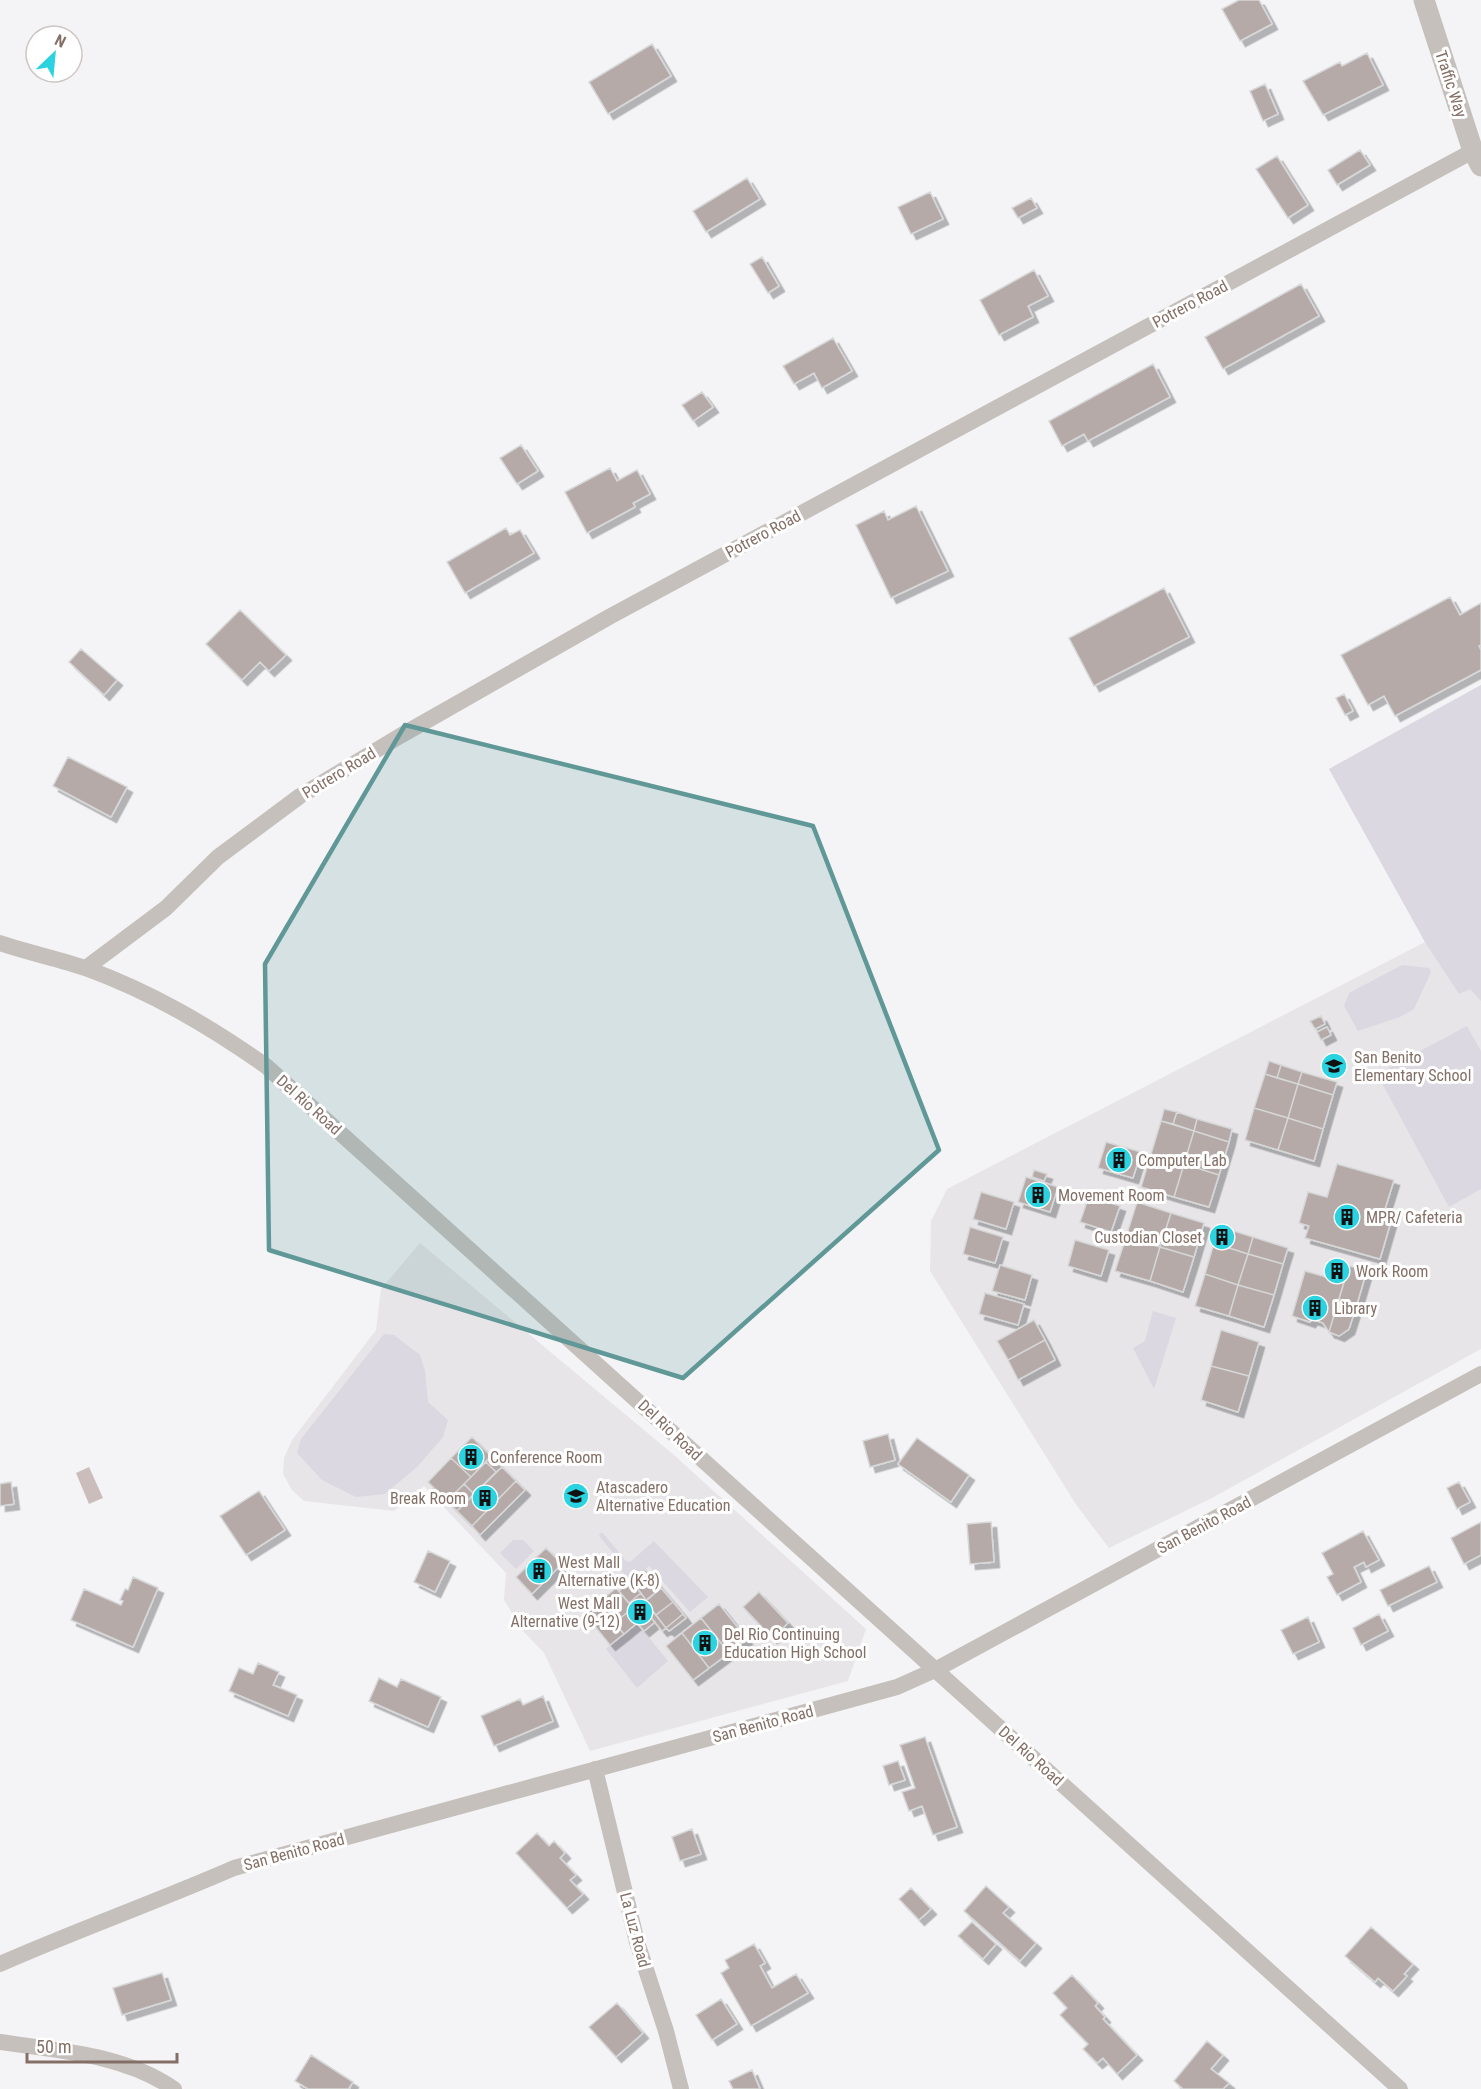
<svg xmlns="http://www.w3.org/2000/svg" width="1481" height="2089" font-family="'Roboto Condensed',sans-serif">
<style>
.built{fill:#e7e5e8}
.green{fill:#dbd8e1}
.water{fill:#cbbdbc}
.building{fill:#b5aaa7;stroke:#d6d7d8;stroke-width:1.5;filter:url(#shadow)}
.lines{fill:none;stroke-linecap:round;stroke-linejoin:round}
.minor{stroke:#c6c0bd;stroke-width:16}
.tertiary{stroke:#c6c0bd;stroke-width:21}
.marked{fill:#609797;fill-opacity:0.2;stroke:#609797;stroke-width:4.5;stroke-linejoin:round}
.labels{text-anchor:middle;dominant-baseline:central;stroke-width:6;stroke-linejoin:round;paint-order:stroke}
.street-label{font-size:16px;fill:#846f66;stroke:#fff}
.poi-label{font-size:16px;fill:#846f66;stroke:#fff;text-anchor:start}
</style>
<defs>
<filter id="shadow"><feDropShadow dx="5.5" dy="5.5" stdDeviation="0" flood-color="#0004"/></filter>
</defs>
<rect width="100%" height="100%" fill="#f4f4f7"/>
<path class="built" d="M1481,685v664l-269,149 -103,50 -32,-42 -147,-235 1,-50 16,-32 478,-247 -96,-173z
M420,1243l254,212 192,174 -18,52 -258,70 -46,-98 -21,-22 -19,-31 2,-27 -82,-87 -30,25 -90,-10 -12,-11 -9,-16 1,-16 8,-18 84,-110 5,-41z"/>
<path class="green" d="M1481,685v316l-11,-12 -11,5 -34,-52 -96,-173z
M1402,965l27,3 2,4 -17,37 -14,8 -42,14 -14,-25 5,-13z
M1467,1026l14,25v138l-32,18 -72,-133z
M1153,1311l23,7 -22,71 -21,-41 12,-7z
M384,1334l10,1 26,20 5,16 3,31 20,18 -5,17 -25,29 -33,28 -29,3 -34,-17 -25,-27 4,-14z
M600,1533h3l23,28 4,1 24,-21 54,56 -18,15 -41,-46 -18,15 -21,-21 5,-5 -16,-19z
M513,1540h10l11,11 -18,18 -16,-16z
M637,1623l31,38 -31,27 -31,-39z"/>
<path class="water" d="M89,1467l14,31 -14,6 -13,-31z"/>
<path class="building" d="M1239,0h20l13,24 -32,17 -18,-32z
M652,44l19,32 -63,38 -19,-32z
M1367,53l16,32 -60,30 -20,-34 37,-19 2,4z
M1265,84l13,30 -15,7 -13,-30z
M1360,150l10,15 -33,20 -9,-15z
M1277,156l31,49 -20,13 -32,-49z
M747,178l13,21 -54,33 -13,-21z
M930,192l13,27 -32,15 -13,-27z
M1031,198l6,10 -19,10 -6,-10z
M762,257l17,29 -11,7 -18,-29z
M1034,270l14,26 -20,10 5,11 -34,18 -19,-35z
M1301,284l18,32 -96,53 -18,-32z
M833,338l19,33 -30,17 -8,-15 -20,11 -11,-18z
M1153,364l17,33 -82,44 -4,-7 -22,12 -13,-25z
M702,392l11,15 -20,14 -11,-16z
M521,445l17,26 -21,13 -17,-26z
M610,468l7,13 20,-11 13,24 -17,9 2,4 -48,26 -22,-41z
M916,506l32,65 -57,27 -35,-73 28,-14 4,9z
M506,528l4,7 10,-5 14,23 -69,40 -18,-31z
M1164,588l25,49 -95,49 -25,-48z
M1450,597l10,18 21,-12v42l-2,1 2,4v20l-86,46 -11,-20 -16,9 -27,-50z
M240,610l46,45 -17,16 -9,-9 -18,18 -36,-36z
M81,649l36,31 -13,15 -35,-33z
M1344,694l9,17 -8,4 -9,-17z
M68,757l59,30 -16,30 -58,-31z
M1321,1016l4,8 -10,5 -5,-8z
M1327,1027l4,8 -10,5 -4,-8z
M1269,1061l12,4 -4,13 -12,-4z
M1281,1065l21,7 -4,12 -21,-6z
M1302,1072l35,10 -4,13 -35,-11z
M1265,1074l33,10 -10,34 -34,-10z
M1298,1084l35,11 -10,34 -35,-11z
M1254,1108l34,10 -10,32 -33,-10z
M1164,1109l13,3 -4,12 -12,-3z
M1177,1112l20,7 -3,12 -21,-7z
M1288,1118l35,11 -9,32 -36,-11z
M1197,1119l35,10 -3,13 -35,-11z
M1161,1121l33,10 -10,33 -33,-10z
M1194,1131l35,11 -10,33 -35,-11z
M1106,1142l35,10 -8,26 -35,-10z
M1151,1154l33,10 -10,33 -33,-10z
M1184,1164l35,11 -10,32 -35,-10z
M1337,1164l57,16 -9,29 9,2 -14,48 -75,-21 4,-12 -10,-3 9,-31 19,5z
M1034,1170l13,4 -3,7 -12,-4z
M1026,1177l32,10 -8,25 -32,-10z
M981,1192l33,10 -8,27 -33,-10z
M1089,1196l31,10 -9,26 -31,-10z
M1137,1202l34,11 -11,34 -34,-10z
M1171,1213l33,10 -10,34 -34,-10z
M970,1227l33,10 -8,26 -32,-9z
M1219,1227l12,3 -5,17 -12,-4z
M1231,1230l22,7 -5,17 -22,-7z
M1126,1237l34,10 -10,34 -35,-10z
M1253,1237l35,11 -5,16 -35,-10z
M1075,1240l34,10 -8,26 -33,-10z
M1214,1243l34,11 -10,31 -33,-11z
M1160,1247l34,10 -11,35 -33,-11z
M1248,1254l35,10 -9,31 -36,-10z
M1331,1260l18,6 -5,16 -19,-5z
M1000,1265l32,10 -7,25 -33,-9z
M1349,1266l18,4 -10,34 -18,-5z
M1305,1271l39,11 -15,50 -6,-9 -11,-4 -2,3 -18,-6z
M1205,1274l33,11 -9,31 -34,-10z
M1238,1285l36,10 -10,32 -35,-11z
M985,1293l39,11 -6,21 -39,-11z
M1339,1299l18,5 -8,25 -10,7 -10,-4z
M1034,1320l11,20 -37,20 -11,-19z
M1221,1330l38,12 -10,34 -38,-10z
M1045,1340l10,20 -37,20 -10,-20z
M1211,1366l38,10 -11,36 -37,-12z
M888,1434l7,26 -25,7 -7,-26z
M472,1437l19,19 -20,21 -20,-19z
M917,1438l52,37 -18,27 -53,-38z
M491,1456l11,11 -6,5 -10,-10z
M451,1458l20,19 -24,24 -19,-19z
M486,1462l10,10 -22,22 -10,-10z
M502,1467l14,14 -44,45 -15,-15z
M516,1481l9,9 -45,45 -8,-9z
M11,1482l3,22 -14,2v-22z
M1459,1482l11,20 -13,7 -10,-21z
M464,1484l10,10 -8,8 -10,-10z
M259,1491l26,39 -39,25 -26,-39z
M456,1492l10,10 -9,9 -10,-10z
M991,1522l3,40 -24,2 -3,-40z
M1481,1522v33l-17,9 -13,-26z
M1363,1531l16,29 -13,7 -2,-5 -10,5 7,15 -24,13 -10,-18 6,-3 -11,-21z
M546,1548l16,16 -30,30 -16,-17z
M428,1551l22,10 -15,31 -21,-10z
M1429,1566l8,16 -49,24 -8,-16z
M645,1569l16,19 -15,12 -15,-19z
M133,1577l25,11 -25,59 -62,-27 13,-31 37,16 2,-4 -3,-1 5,-11 3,1z
M631,1581l10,12 -12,10 -10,-12z
M616,1588l17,20 -19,15 -16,-20z
M661,1588l12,14 -17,13 -11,-13z
M759,1592l29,31 -16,15 -29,-31z
M641,1593l5,7 -1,2 21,26 -4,3 -14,-17 -24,20 -10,-11 19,-15 -4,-5z
M673,1602l10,12 -17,14 -10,-13z
M598,1603l26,31 -14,11 -25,-31z
M719,1604l28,35 -18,14 -28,-35z
M648,1614l7,8 -11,9 -7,-8z
M683,1614l3,4 -17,13 -3,-3z
M1379,1614l9,17 -27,14 -8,-17z
M1308,1617l11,25 -26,12 -12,-24z
M701,1618l28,35 -20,15 -27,-35z
M682,1633l27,35 -16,12 -27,-34z
M258,1663l21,9 -6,13 24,10 -9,21 -59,-25 10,-23 14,6z
M379,1678l18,9 4,-8 40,18 -13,30 -59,-26z
M543,1696l10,25 -59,25 -13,-30 39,-17 3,6z
M925,1737l32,90 -24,8 -11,-29 -13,5 -7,-19 13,-4 -15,-43z
M898,1761l7,19 -16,5 -6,-19z
M692,1829l9,25 -21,7 -8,-24z
M537,1833l12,13 5,-5 11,12 -5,5 16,17 -6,5 13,14 -16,14 -51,-55z
M986,1886l23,21 -6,6 33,30 -16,18 -56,-50z
M911,1888l20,21 -12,11 -20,-21z
M972,1922l24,22 -13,15 -25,-23z
M1371,1927l42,37 -9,10 3,2 -14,15 -15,-13 -3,4 -30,-26z
M754,1944l11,19 -5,3 12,22 24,-14 12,19 -57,33 -30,-53 8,-5 -4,-8z
M162,1973l9,27 -49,15 -9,-27z
M1072,1975l26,28 -3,3 10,11 -2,2 34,36 -20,19 -14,-16 -6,5 -14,-14 5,-5 -28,-29 7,-7 -14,-15z
M721,1999l16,25 -25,16 -16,-25z
M617,2003l26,30 -27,24 -27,-30z
M1207,2041l16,14 -12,14 18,14 -6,6h-40l-9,-8z
M311,2055l42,27 -4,6 1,1h-42l-13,-8z
M752,2070l8,19h-27l-4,-8z"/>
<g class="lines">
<path class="minor" d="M0,943c29,10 60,16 88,26 65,24 121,57 178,97l1134,1023
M86,968l80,-60 52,-51 82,-61 100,-60 209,-119 864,-466
M595,1769l42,173 29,89 15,58
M0,1964c77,-34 156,-62 234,-96l663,-181 38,-17 546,-296
M0,2042c59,9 124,12 174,47"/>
<path class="tertiary" d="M1424,0l49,151 8,15"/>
</g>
<path class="marked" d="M405,725l408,101 126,324 -256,228 -414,-128 -4,-286z"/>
<defs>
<g id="school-disc" transform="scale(1.35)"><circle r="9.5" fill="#2bd2e0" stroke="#fff"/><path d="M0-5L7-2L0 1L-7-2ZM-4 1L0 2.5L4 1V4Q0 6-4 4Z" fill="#111"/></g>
<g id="building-disc" transform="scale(1.35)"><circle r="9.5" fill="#2bd2e0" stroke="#fff"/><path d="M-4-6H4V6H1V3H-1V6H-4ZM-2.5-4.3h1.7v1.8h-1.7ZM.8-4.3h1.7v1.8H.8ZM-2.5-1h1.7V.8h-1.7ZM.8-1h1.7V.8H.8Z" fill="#111"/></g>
</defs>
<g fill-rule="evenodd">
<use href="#school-disc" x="1334" y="1066"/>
<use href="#building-disc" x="1119" y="1160"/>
<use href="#building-disc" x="1038" y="1195"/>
<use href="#building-disc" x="1347" y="1217"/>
<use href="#building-disc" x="1222" y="1237"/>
<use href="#building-disc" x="1337" y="1271"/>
<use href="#building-disc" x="1315" y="1308"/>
<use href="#building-disc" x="471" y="1457"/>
<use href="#school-disc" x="576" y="1496"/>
<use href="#building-disc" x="485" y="1498"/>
<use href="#building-disc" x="539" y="1571"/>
<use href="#building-disc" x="640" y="1612"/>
<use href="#building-disc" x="705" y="1643"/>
</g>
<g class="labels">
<g class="street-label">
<text transform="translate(1451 84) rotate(72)">Traffic Way</text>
<text transform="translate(1190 304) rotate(-28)">Potrero Road</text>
<text transform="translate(763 534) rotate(-28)">Potrero Road</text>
<text transform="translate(339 773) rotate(-31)">Potrero Road</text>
<text transform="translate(309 1105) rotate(42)">Del Rio Road</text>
<text transform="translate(670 1430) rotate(43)">Del Rio Road</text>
<text transform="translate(1204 1525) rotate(-28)">San Benito Road</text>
<text transform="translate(763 1724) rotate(-15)">San Benito Road</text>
<text transform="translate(1031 1756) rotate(42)">Del Rio Road</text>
<text transform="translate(294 1852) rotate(-15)">San Benito Road</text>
<text transform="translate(635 1930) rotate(75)">La Luz Road</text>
</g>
<g class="poi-label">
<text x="1354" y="1057">San Benito<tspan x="1354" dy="18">Elementary School</tspan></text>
<text x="1138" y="1160">Computer Lab</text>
<text x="1058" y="1195">Movement Room</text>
<text x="1366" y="1217">MPR/ Cafeteria</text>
<text x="1202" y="1237" text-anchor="end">Custodian Closet</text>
<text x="1356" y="1271">Work Room</text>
<text x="1334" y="1308">Library</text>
<text x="490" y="1457">Conference Room</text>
<text x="596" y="1487">Atascadero<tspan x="596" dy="18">Alternative Education</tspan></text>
<text x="466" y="1498" text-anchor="end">Break Room</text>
<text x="558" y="1562">West Mall<tspan x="558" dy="18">Alternative (K-8)</tspan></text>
<text x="620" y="1603" text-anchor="end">West Mall<tspan x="620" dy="18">Alternative (9-12)</tspan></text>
<text x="724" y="1634">Del Rio Continuing<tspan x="724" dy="18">Education High School</tspan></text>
</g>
</g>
<g transform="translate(54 54) rotate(26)"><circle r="28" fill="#ffffff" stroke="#cec5c2" stroke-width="1.5"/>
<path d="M0-4.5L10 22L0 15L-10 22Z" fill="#2bd2e0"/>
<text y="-9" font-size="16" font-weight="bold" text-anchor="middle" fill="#846f66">N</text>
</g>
<path d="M27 2053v9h150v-9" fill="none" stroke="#846f66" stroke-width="3"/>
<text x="36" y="2053" font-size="18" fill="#846f66" stroke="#ffffff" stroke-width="4.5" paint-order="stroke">50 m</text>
</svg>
